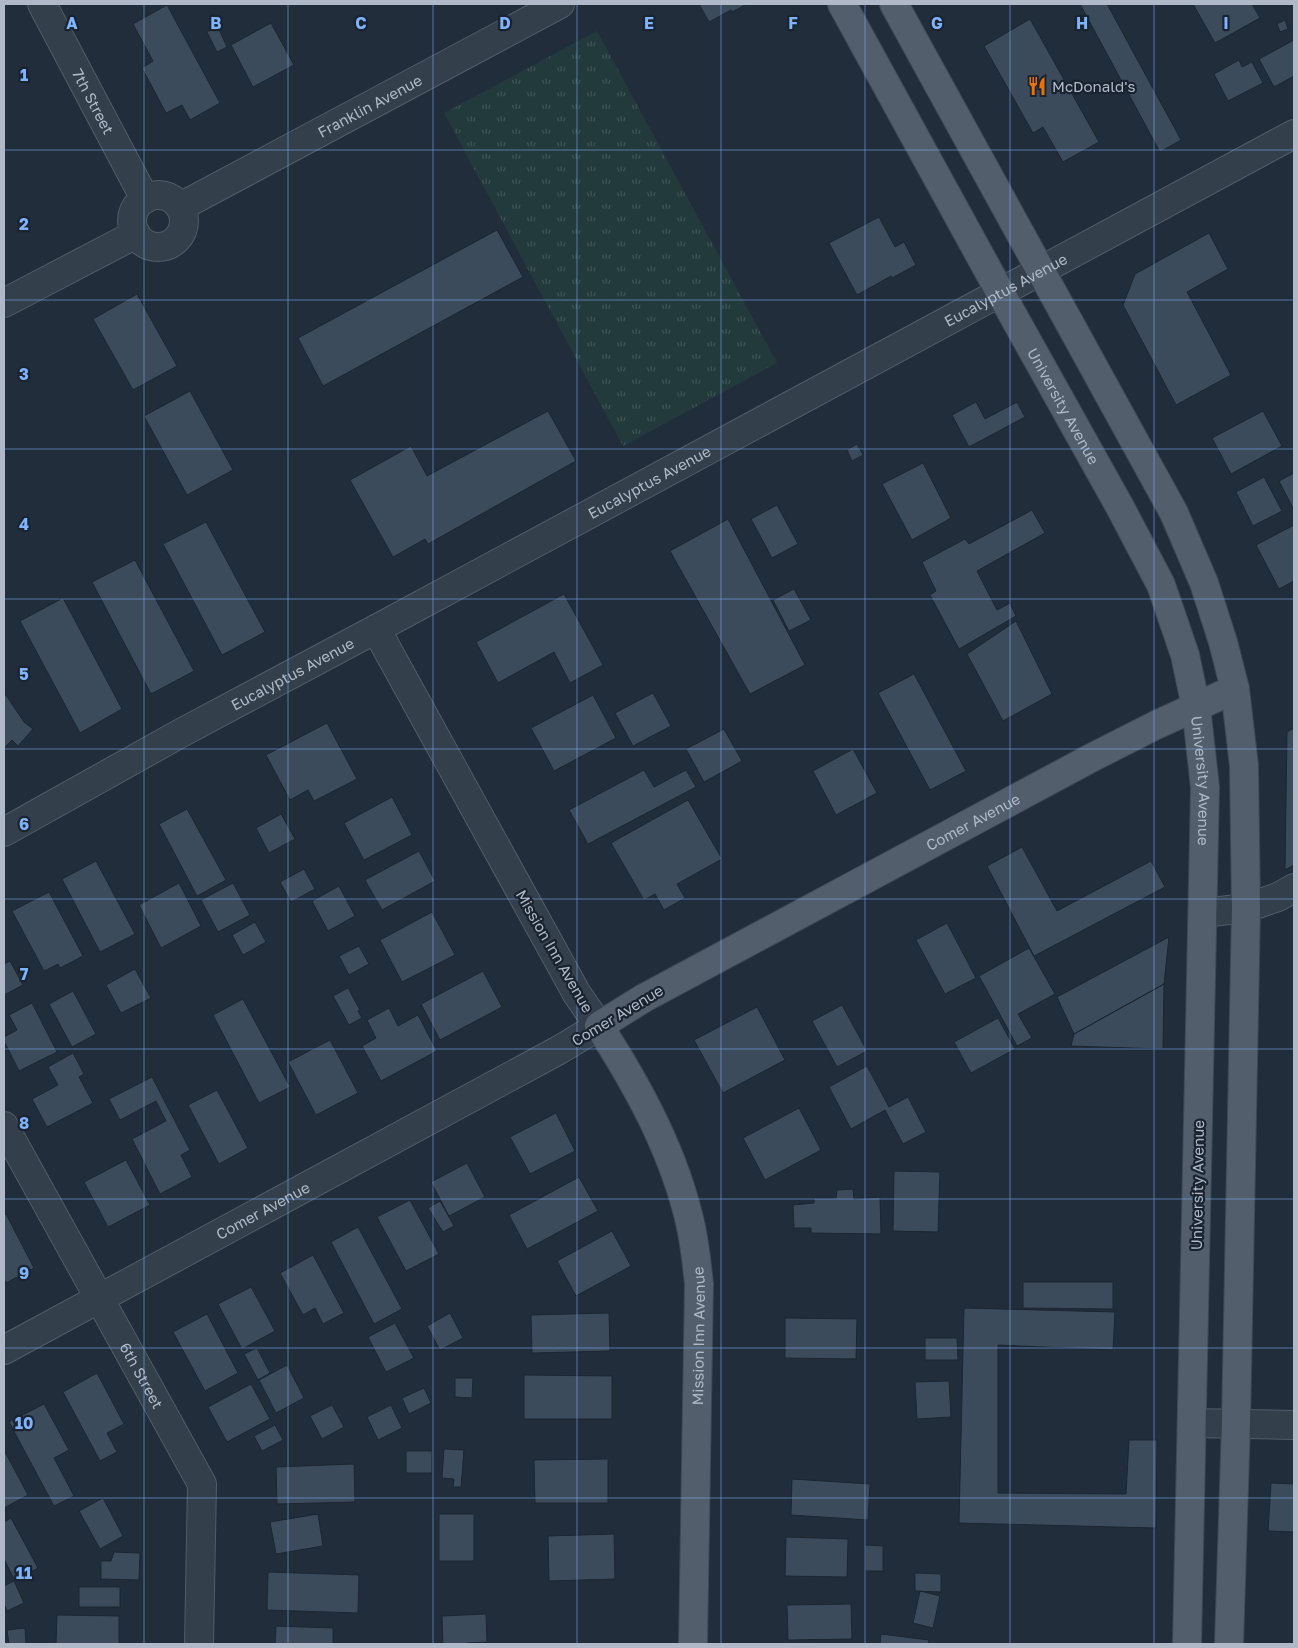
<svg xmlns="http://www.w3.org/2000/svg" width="1298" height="1648" font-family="'Golos Text',sans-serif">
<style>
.grass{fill:url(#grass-tufts)}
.building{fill:#3c4b5b;stroke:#1c2632}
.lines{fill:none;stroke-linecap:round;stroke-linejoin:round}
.minor-casing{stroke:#525c69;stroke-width:30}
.major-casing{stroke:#3e4855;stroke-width:30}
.minor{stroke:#343f4c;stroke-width:28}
.major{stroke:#525e6c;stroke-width:28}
.grid{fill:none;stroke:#7fb3fd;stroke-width:1;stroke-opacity:0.55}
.labels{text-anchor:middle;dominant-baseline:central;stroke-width:4.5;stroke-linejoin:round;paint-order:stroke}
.poi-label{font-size:15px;fill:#afb9c8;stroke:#1a2430;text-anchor:start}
.street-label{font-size:15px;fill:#afb9c8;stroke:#1a2430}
.grid-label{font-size:16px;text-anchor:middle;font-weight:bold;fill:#7fb3fd;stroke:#1a2430;stroke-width:4.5;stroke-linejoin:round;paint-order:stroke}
</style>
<defs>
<pattern id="grass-tufts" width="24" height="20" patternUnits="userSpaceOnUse" patternTransform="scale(1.25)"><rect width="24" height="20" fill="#233a3c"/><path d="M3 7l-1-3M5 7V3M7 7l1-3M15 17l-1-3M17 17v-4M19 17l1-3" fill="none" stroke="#405457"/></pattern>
</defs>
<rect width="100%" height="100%" fill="#212d3b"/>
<path class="grass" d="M597,31l180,332 -154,83 -179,-333z"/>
<path class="building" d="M699,4h48l-15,8 -1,-2 -22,12z
M1080,4h27l74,136 -21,12z
M1193,4h59l8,14 -45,25z
M167,5l53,98 -30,17 -8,-15 -16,8 -24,-45 11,-7 -20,-37z
M1030,19l69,123 -36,20 -20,-35 -10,6 -49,-87z
M1285,20l3,9 -8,3 -3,-8z
M271,23l23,42 -41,22 -22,-42z
M218,27l9,20 -10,5 -10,-20z
M1294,40v36l-20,11 -15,-28z
M1239,60l3,7 10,-5 11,21 -35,18 -14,-27z
M879,217l16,30 9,-5 12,23 -24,13 -1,-2 -34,19 -28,-52z
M497,230l26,47 -200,109 -25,-48z
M1209,233l19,36 -41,23 44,83 -55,30 -53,-100 12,-31z
M137,294l40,72 -44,24 -40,-71z
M190,391l43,79 -46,25 -43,-79z
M976,402l9,17 32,-17 8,15 -56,30 -17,-32z
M548,411l28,50 -148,83 -3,-5 -32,18 -43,-77 61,-34 16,30z
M1263,411l19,35 -51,28 -19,-36z
M857,444l6,11 -11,6 -5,-11z
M923,463l28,55 -39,22 -30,-56z
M1294,473v37l-15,-29z
M1264,477l18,34 -29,15 -17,-34z
M777,505l21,39 -26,14 -21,-39z
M1032,510l13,23 -68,38 20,39 13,-7 6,13 -57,33 -29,-54 6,-4 -14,-29 43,-23 4,5z
M728,519l77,146 -55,29 -80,-143z
M206,522l59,110 -43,23 -59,-111z
M1294,525v56l-15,8 -23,-44z
M135,560l59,111 -43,23 -59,-112z
M794,589l17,31 -22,11 -16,-31z
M564,594l39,71 -33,18 -16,-31 -56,31 -22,-41z
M63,598l59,111 -42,24 -60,-112z
M1016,621l36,73 -49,27 -36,-67z
M914,674l52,97 -36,19 -52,-97z
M653,693l18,33 -38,20 -18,-33z
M6,695l18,27 9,7 -15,17 -6,-6 -8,8v-52z
M593,695l23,43 -62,33 -23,-43z
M327,723l30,56 -43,22 -6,-11 -18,10 -24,-45z
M1294,728v137l-9,5 2,-138z
M724,729l18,32 -38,21 -18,-33z
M853,749l24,44 -41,22 -23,-44z
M644,770l10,17 32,-17 10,17 -108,57 -19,-34z
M392,797l20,38 -48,25 -20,-37z
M688,800l34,59 -45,25 8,14 -21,12 -9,-16 -11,6 -33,-57z
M187,809l39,71 -29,16 -38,-72z
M281,814l14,25 -26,14 -13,-25z
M1022,847l35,64 94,-50 14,26 -131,69 -47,-90z
M419,851l16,30 -53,29 -17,-30z
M96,861l39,73 -35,18 -38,-73z
M304,869l11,20 -24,13 -11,-20z
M179,883l22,43 -40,22 -22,-43z
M233,883l17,32 -32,17 -17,-32z
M339,886l16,30 -27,15 -16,-30z
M49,892l34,64 -23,12 -2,-4 -14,7 -32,-60z
M432,912l23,43 -53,27 -22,-42z
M255,922l11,20 -23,13 -11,-20z
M947,923l29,55 -31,16 -29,-54z
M1169,937l-5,47 -90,50 -17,-37z
M359,946l10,18 -20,11 -10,-19z
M1029,948l26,46 -37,20 14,24 -15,8 -38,-70z
M10,961l13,24 -19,10v-31z
M135,969l16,29 -30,15 -15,-28z
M483,971l19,36 -62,33 -19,-36z
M1164,984l-1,65 -92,-3 3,-12z
M348,988l12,22 -2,1 4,7 -13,7 -16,-29z
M73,991l23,43 -24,13 -23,-43z
M243,999l47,88 -31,16 -46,-88z
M32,1003l25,49 -38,19 -15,-30v-4l13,-7 -8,-15z
M842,1005l25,46 -30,16 -25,-46z
M757,1007l28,53 -62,33 -29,-53z
M389,1008l9,18 20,-11 19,36 -56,30 -19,-35 14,-8 -9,-18z
M998,1018l17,31 -44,24 -17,-31z
M330,1040l28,53 -42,22 -28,-53z
M73,1053l11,21 -5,3 14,26 -46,24 -15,-28 26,-14 -10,-18z
M867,1066l22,41 19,-10 18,35 -23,12 -18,-34 -34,19 -22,-42z
M152,1077l38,73 -9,5 11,22 -32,17 -28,-55 34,-18 -10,-20 -36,19 -11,-21z
M217,1090l31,58 -29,16 -31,-59z
M799,1108l22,42 -56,30 -22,-42z
M556,1113l19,38 -45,23 -20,-37z
M126,1160l24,45 -42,22 -24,-45z
M467,1163l18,34 -36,19 -18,-34z
M894,1171l46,1 -2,60 -45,-1z
M579,1177l19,34 -71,38 -18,-34z
M853,1189l1,10 26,-2 1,37 -70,-1v-5h-17l-1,-23 21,-2v-5h22l1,-8z
M410,1200l29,54 -33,17 -29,-54z
M440,1201l14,25 -11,6 -15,-24z
M6,1214l28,54 -28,15 -2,-5v-63z
M358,1227l44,82 -28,15 -43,-82z
M612,1231l19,35 -55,30 -19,-35z
M313,1255l31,58 -21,11 -8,-16 -12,7 -23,-42z
M1023,1282h90v27l-90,-1z
M251,1287l24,44 -33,18 -24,-45z
M964,1308l151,4 -2,38 -115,-5v148l128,1 3,-54h28l-1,88 -197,-5z
M450,1313l13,25 -23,12 -13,-24z
M609,1313l1,38 -78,2 -1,-38z
M207,1314l31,59 -33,18 -32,-59z
M785,1318l72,1 -1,40 -71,-1z
M395,1323l19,35 -28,14 -18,-35z
M925,1338h32l1,22h-33z
M257,1348l13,25 -12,7 -14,-26z
M287,1365l17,33 -28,15 -17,-33z
M97,1373l27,51 -17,9 10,19 -17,9 -37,-69z
M524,1375l88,1v43h-88z
M455,1378h18l-1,20 -17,-1z
M949,1381l2,36 -34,2 -2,-37z
M251,1384l19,35 -43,23 -19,-35z
M424,1388l7,15 -22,11 -7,-16z
M44,1404l25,46 -15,8 20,38 -20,10 -45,-84z
M332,1405l12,22 -22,12 -12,-23z
M391,1405l11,23 -24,12 -11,-23z
M275,1425l8,15 -21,11 -8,-15z
M444,1449l20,1 -3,37h-8l1,-8 -12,-1z
M4,1450l24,45 -24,13z
M406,1451h26v22h-26z
M608,1459v44h-73l-1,-43z
M354,1464l1,38 -78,2 -1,-37z
M792,1479l78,5 -2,36 -77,-5z
M1271,1483l23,1v48l-26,-1z
M103,1498l20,38 -23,13 -21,-38z
M318,1514l5,32 -47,8 -6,-32z
M439,1514h35v47h-35z
M11,1518l27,50 -23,13 -11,-22v-37z
M614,1534l1,45 -66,2 -1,-45z
M786,1537l62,2 -1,38 -62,-1z
M865,1545l18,1v25h-18z
M114,1552l26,1 -1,27 -38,-1v-18h10z
M268,1572l91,3 -1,38 -91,-3z
M915,1573l26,1v18l-26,-1z
M14,1581l10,22 -17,8 -3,-7v-18z
M79,1587h41v20h-41z
M920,1591l20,5 -7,32 -20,-5z
M851,1604l1,35 -64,1 -1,-35z
M486,1614l1,28 -20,1v1h-30h6l-1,-28z
M57,1615l62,1v28h-63z
M276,1626l57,2v16h-58z
M25,1628l1,16h-17l-2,-14z
M881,1634l48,6 -1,4h-48z"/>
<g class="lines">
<g class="minor-casing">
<g id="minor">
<path id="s1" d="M42,4l103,195"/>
<circle cx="158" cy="221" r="26"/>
<path id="s2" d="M180,207l380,-203"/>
<path d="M4,303l132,-69"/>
<path id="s3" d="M4,832l177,-99 195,-104 918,-495"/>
<path d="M1203,913l43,-5 32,-11 16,-9"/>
<path id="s4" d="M4,1126l198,358 -3,160"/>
<path id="s5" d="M4,1350l555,-300 40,-24 -22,-32 -201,-365"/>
<path d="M1192,1423l102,2"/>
</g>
</g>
<g class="major-casing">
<g id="major">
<path id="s6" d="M842,4l158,288 120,215 41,78 24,70 11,52 9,80 -18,857"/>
<path d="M894,4l280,509 30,70 19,59 12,47 9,77 2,142 -10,515 -7,221"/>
<path id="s7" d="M693,1644l6,-360c-2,-19 -4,-38 -8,-57 -16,-73 -52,-139 -92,-201l45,-28 449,-241 63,-32 79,-36"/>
</g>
</g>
<use href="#minor" class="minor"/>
<use href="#major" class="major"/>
</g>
<path class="grid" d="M144,4v1640M288,4v1640M433,4v1640M577,4v1640M721,4v1640M865,4v1640M1010,4v1640M1154,4v1640M4,150h1290M4,300h1290M4,449h1290M4,599h1290M4,749h1290M4,899h1290M4,1049h1290M4,1199h1290M4,1348h1290M4,1498h1290"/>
<defs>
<g id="restaurant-bare" transform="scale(1.5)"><path d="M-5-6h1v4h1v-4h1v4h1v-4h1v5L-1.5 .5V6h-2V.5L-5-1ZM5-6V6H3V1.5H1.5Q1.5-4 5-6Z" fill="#e8710a" stroke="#1a2430" stroke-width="2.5" paint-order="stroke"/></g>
</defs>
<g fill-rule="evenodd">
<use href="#restaurant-bare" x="1037" y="86"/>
</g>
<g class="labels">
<g class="poi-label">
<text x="1052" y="86">McDonald's</text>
</g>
<g class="street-label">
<text stroke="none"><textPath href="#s1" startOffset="110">7th Street</textPath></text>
<text stroke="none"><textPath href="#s2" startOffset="215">Franklin Avenue</textPath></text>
<text stroke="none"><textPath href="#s3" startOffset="1139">Eucalyptus Avenue</textPath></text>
<text stroke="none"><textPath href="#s6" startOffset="459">University Avenue</textPath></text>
<text stroke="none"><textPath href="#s3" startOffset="734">Eucalyptus Avenue</textPath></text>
<text stroke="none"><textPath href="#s3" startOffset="329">Eucalyptus Avenue</textPath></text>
<text stroke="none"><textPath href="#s6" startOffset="864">University Avenue</textPath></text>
<text stroke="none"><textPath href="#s7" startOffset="1066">Comer Avenue</textPath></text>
<text transform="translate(555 951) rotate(60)">Mission Inn Avenue</text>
<text transform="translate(617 1015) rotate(-31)">Comer Avenue</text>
<text transform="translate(1197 1185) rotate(-89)">University Avenue</text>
<text stroke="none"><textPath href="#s5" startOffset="294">Comer Avenue</textPath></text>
<text stroke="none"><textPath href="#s7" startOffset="308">Mission Inn Avenue</textPath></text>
<text stroke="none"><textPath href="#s4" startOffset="285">6th Street</textPath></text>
</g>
</g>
<g class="grid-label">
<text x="72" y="29">A</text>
<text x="216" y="29">B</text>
<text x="361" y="29">C</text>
<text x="505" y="29">D</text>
<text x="649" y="29">E</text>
<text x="793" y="29">F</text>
<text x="937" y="29">G</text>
<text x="1082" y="29">H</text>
<text x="1226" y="29">I</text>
<text x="24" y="81">1</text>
<text x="24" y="230">2</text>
<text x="24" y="380">3</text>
<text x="24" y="530">4</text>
<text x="24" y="680">5</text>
<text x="24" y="830">6</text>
<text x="24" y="980">7</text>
<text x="24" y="1129">8</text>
<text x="24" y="1279">9</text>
<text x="24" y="1429">10</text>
<text x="24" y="1579">11</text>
</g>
<rect width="1298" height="1648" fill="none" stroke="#afb9c8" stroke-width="10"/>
</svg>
